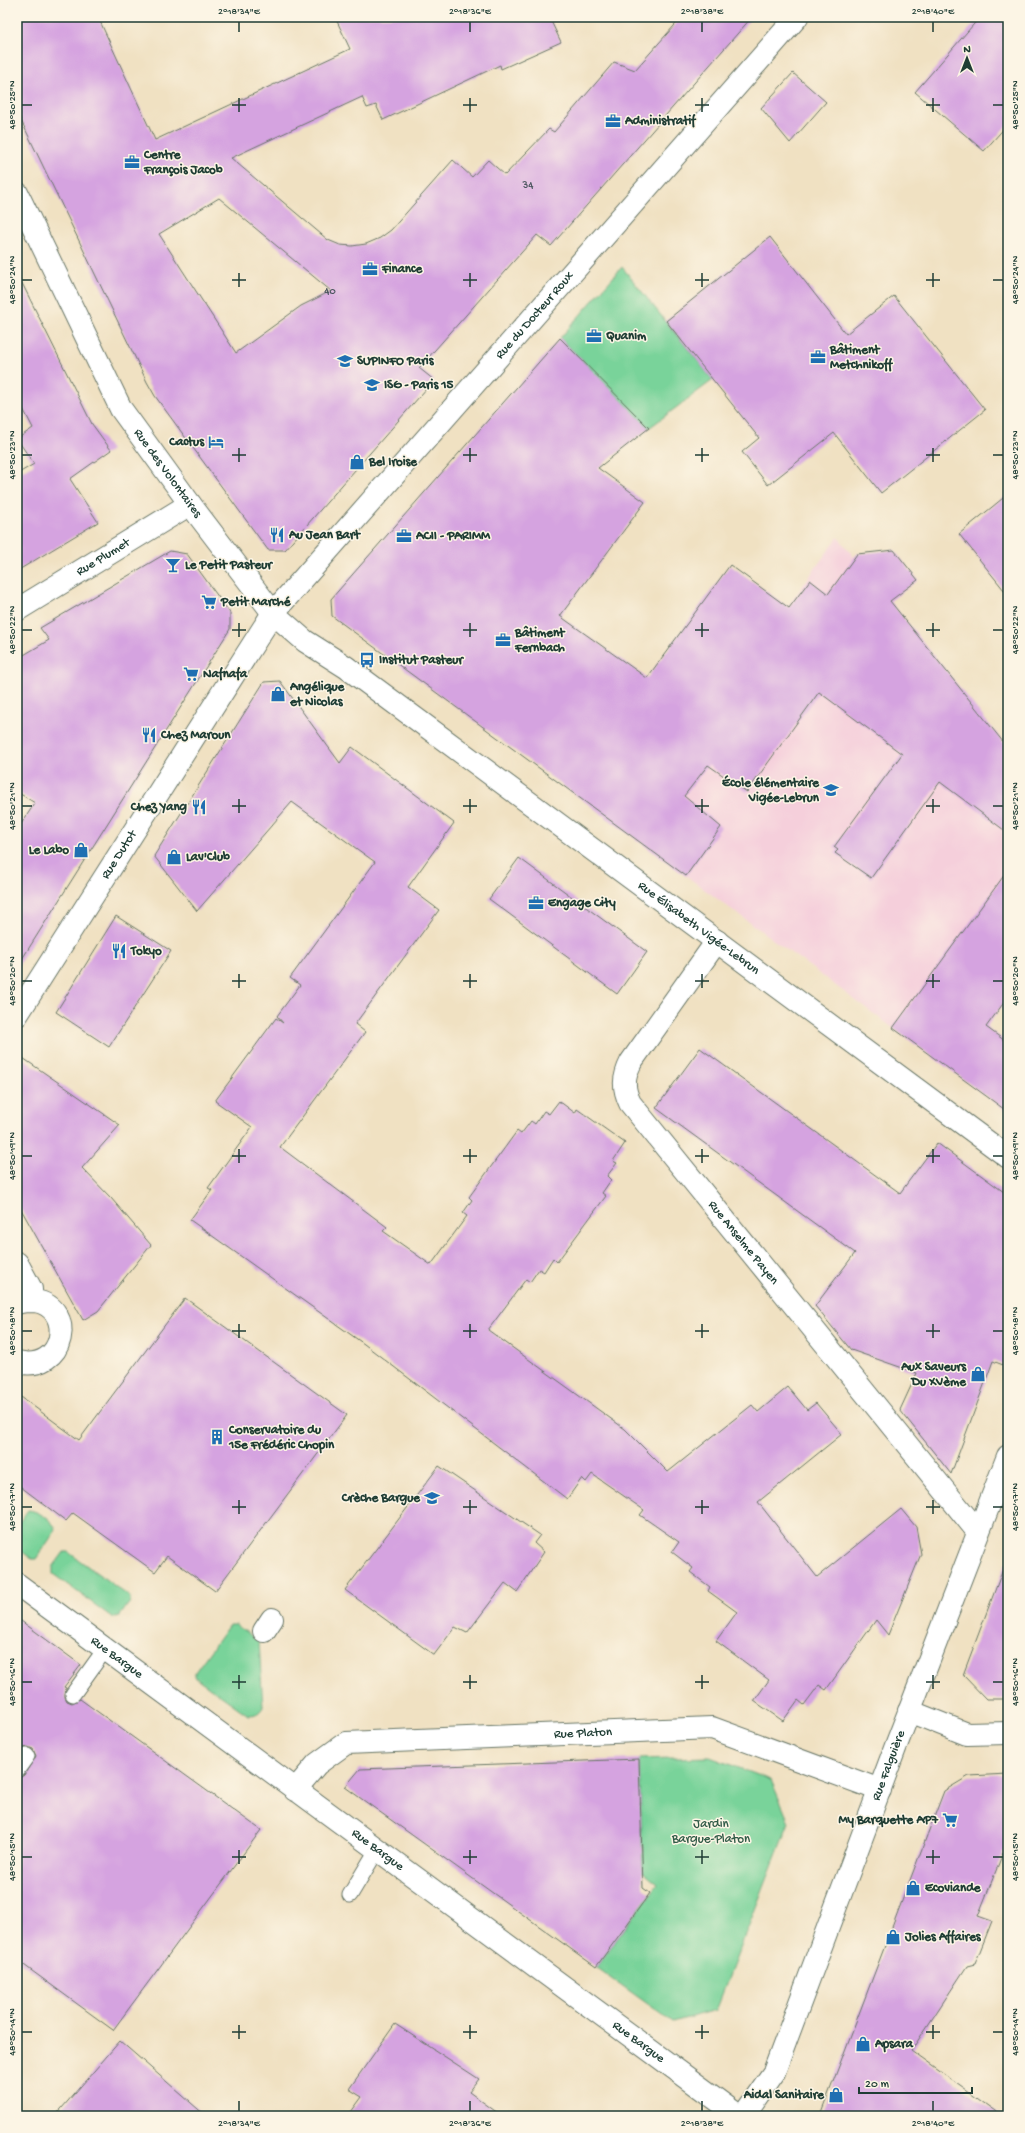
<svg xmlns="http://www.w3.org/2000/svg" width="1025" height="2133" font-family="'Gochi Hand',sans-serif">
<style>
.built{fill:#f5cfdb}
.green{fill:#79d39a;stroke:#4c8867}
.building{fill:#d5a3e0;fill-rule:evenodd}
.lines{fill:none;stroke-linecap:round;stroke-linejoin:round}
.service-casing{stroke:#687666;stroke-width:17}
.pedestrian-casing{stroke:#687666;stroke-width:24}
.minor-casing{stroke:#687666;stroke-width:24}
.tertiary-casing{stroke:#687666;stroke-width:24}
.service{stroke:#fff;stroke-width:15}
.pedestrian{stroke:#fff;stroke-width:22}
.minor{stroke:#fff;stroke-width:22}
.tertiary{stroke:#fff;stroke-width:22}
.ticks{fill:none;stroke:#1f3d34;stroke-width:1.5}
.labels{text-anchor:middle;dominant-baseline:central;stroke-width:3;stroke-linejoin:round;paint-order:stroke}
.number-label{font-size:11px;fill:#4c565f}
.poi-label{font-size:13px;font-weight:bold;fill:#1f3d34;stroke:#fcf5e5;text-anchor:start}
.street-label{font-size:13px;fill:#1f3d34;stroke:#fcf5e5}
.park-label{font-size:13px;fill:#315b48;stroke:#fcf5e5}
.neatline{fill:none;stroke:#1f3d34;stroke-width:1.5}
.ticks-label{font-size:10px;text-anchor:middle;fill:#1f3d34}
</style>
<rect width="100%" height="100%" fill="#fcf5e5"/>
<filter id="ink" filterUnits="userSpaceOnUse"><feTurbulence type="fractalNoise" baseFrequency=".025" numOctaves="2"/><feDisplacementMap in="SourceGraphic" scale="8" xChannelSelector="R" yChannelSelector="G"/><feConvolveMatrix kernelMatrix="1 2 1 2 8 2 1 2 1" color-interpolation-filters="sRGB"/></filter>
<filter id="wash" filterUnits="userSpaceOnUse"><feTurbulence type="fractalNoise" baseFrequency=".012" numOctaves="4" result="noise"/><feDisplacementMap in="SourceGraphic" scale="16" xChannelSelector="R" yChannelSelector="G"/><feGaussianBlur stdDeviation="0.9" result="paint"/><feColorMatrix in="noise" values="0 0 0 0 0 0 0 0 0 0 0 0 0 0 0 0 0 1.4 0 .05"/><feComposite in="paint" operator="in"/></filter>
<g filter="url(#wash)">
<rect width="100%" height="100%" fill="#f0e1c2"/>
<path class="built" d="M838,537l170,211v250l-55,74 -328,-241z"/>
<path class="green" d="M622,267l91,113 -64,48 -89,-90z
M28,1510c9,0 26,11 28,20l-20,29h-4l-15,-11v-23z
M64,1552h4l62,45v5l-11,15 -6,1 -60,-44v-7z
M229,1625h7l23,16 4,66c-4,7 -8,8 -15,8l-53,-38v-5z
M710,1757l61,23 18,42 -73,188 -43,12 -77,-55 62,-83 -15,-12 -4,-113z"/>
<g id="blocks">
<path class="building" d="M17,17h81l57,123 195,-91 -15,-32h214l12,25 -60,27 -1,-4 -117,55 -7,-15 -9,3 -5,-11 -131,61 97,82 12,5 12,1 14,-2 14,-6 11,-8 62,-70 19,17 16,-17 17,15 44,-46 5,3 60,-70 21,8 47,-53h70l-201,229 -14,-11 -118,133 15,12 -149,170h-17l-113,-154 -8,-14 -130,-270zM219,198l112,93 -30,15 -65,47 -77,-119z
M980,17h28v107l-24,27 -69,-59z
M793,73l33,29 -36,41 -29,-35z
M770,237l76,97 48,-38 91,114 -104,83 -47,-60 -66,52 -26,-33 17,-14 -93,-117z
M17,273l75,151 19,26 -41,29 28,43 -81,49v-97l17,-10 -17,-25 16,-11 -16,-31z
M560,338l89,90 -51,40 47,34 -85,114 87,62 83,-113 59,43 21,-28 18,14 29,-40 37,-4 24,30 -28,21 118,147v85l-68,-51 -69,96 -36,-25 3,-3 -4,-3 68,-93 -83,-62 -72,100 -39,-27 -24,31 37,31 -35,49 -354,-260 -1,-17z
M1008,494v101l-49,-61z
M170,551l17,3 43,59v16l-213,338v-137l18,-27 -18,-11v-133l32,-19 -9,-12z
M280,681l60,82 12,-16 102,76 -46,64 31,23 -84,114 10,8 -85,115 107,80 -4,4 48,34 36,-49 -4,-3 9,-13 -3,-3 48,-66 4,3 10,-13 4,3 9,-13 5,3 10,-13 16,12 2,-4 48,34 -12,18 4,2 -10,13 4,4 -9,13 4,3 -49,66 -4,-4 -9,14 -5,-3 -9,13 -4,-3 -38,51 137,99 43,43 84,-67 6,7 30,-25 19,23 9,-7 26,31 -84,68 59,75 84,-68 15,18 5,27 -33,81 -12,-15 -50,70 -7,-5 -15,20 -6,-5 -15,21 -29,-20 15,-21 -53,-39 21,-29 -29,-21 2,-4 -20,-15 3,-4 -21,-16 7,-10 -39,-27 4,-5 -52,-36 -6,8 -4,-4 -15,21 -203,-155 -174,-124 22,-30 -4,-2 44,-61 -37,-26 61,-83 7,5 -6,-7 23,-31 -10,-7 85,-116 -83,-60 -95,109 -43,-55 110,-174z
M519,858l128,94 -30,42 -128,-95z
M1008,870v127l-22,30 22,16v69l-115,-84z
M116,916l55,35 -62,96 -53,-35z
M700,1048l200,145 37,-50 71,52v172l-15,-6 -42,113 -51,-64 17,-37 -66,-23 -36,-44 40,-53 -199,-145z
M17,1054l103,71 -38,43 29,30 40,47 -53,66 -15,9 -66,-118z
M185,1298l162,117 -132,176 -48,-35 -12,16 -82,-59 -7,8 -49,-37v-90l62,46z
M439,1466l101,69 -6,8 10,9 -27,40 -12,-9 -38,50 -12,-6 -21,28 -89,-65z
M1005,1564h3v135h-22l-23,-24z
M17,1618l64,47 -17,22 2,1 -1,9 2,4 5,2 8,-4 181,131 -148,200 -96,-70v-181l7,-4 12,-19 -3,-7 -5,-2 -5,1 -6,7z
M639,1759l4,129 7,5 -54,74 -251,-180 15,-18z
M1008,1774v79h-5l-25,63 14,5 -17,43 -8,2 -56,85 91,65h-182l124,-325 25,-15z
M395,2024l84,55 -10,13 33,24h-154l14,-19 -13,-8z
M120,2041l86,75h-151z"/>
</g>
</g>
<g filter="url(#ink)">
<use href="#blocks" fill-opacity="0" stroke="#687666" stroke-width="1"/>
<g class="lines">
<g class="service-casing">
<path id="service" d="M73,1694l33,-46
M17,1770l10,-14
M350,1895l27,-45"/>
</g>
<g class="pedestrian-casing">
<path id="pedestrian" d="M264,1631l8,-12
M909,1711l58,23 41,-1"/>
</g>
<g class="minor-casing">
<g id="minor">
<path id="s1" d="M17,193l104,216 69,95 83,109 32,28 41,26 662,490"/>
<path id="s2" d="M17,610l173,-106"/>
<path id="s3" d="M717,941l-86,121c-8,16 -8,26 -1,41l348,429"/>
<path d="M17,1263l14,26v12"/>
<path d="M17,1303c5,-2 12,-2 18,-2 41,6 31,73 -18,61"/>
<path id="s4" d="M17,1584l722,532"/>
<path id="s5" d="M295,1790l22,-26 29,-21 366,-15 168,62"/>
</g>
</g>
<g class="tertiary-casing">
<g id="tertiary">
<path id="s6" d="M17,1015l256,-402 524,-596"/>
<path id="s7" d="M743,2116l31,-44 123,-329 111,-287"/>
</g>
</g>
<use href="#service" class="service"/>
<use href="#pedestrian" class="pedestrian"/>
<use href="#minor" class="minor"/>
<use href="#tertiary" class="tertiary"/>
</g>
</g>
<path class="ticks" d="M239,22v10M470,22v10M702,22v10M933,22v10M239,98v14M470,98v14M702,98v14M933,98v14M22,105h10M232,105h14M463,105h14M695,105h14M926,105h14M993,105h10M239,273v14M470,273v14M702,273v14M933,273v14M22,280h10M232,280h14M463,280h14M695,280h14M926,280h14M993,280h10M239,448v14M470,448v14M702,448v14M933,448v14M22,455h10M232,455h14M463,455h14M695,455h14M926,455h14M993,455h10M239,623v14M470,623v14M702,623v14M933,623v14M22,630h10M232,630h14M463,630h14M695,630h14M926,630h14M993,630h10M239,799v14M470,799v14M702,799v14M933,799v14M22,806h10M232,806h14M463,806h14M695,806h14M926,806h14M993,806h10M239,974v14M470,974v14M702,974v14M933,974v14M22,981h10M232,981h14M463,981h14M695,981h14M926,981h14M993,981h10M239,1149v14M470,1149v14M702,1149v14M933,1149v14M22,1156h10M232,1156h14M463,1156h14M695,1156h14M926,1156h14M993,1156h10M239,1324v14M470,1324v14M702,1324v14M933,1324v14M22,1331h10M232,1331h14M463,1331h14M695,1331h14M926,1331h14M993,1331h10M239,1500v14M470,1500v14M702,1500v14M933,1500v14M22,1507h10M232,1507h14M463,1507h14M695,1507h14M926,1507h14M993,1507h10M239,1675v14M470,1675v14M702,1675v14M933,1675v14M22,1682h10M232,1682h14M463,1682h14M695,1682h14M926,1682h14M993,1682h10M239,1850v14M470,1850v14M702,1850v14M933,1850v14M22,1857h10M232,1857h14M463,1857h14M695,1857h14M926,1857h14M993,1857h10M239,2025v14M470,2025v14M702,2025v14M933,2025v14M22,2032h10M232,2032h14M463,2032h14M695,2032h14M926,2032h14M993,2032h10M239,2101v10M470,2101v10M702,2101v10M933,2101v10"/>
<defs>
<g id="office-bare" transform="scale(1.2)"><path d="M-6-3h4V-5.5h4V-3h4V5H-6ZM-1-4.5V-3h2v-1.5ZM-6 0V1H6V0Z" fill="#1f6fb2" stroke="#fcf5e5" stroke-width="2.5" paint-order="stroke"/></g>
<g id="university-bare" transform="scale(1.2)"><path d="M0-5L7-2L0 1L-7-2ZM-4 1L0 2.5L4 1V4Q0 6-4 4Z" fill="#1f6fb2" stroke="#fcf5e5" stroke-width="2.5" paint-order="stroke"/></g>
<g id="hotel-bare" transform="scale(1.2)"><path d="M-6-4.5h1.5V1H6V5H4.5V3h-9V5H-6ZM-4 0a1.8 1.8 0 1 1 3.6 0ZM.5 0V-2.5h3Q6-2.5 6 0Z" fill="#1f6fb2" stroke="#fcf5e5" stroke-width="2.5" paint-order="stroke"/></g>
<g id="shop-bare" transform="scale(1.2)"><path d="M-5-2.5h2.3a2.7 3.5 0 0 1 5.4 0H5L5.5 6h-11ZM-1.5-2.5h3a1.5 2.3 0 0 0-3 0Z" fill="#1f6fb2" stroke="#fcf5e5" stroke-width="2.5" paint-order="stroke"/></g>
<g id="restaurant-bare" transform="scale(1.2)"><path d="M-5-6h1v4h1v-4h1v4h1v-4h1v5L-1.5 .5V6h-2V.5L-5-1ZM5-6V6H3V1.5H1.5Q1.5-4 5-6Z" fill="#1f6fb2" stroke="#fcf5e5" stroke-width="2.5" paint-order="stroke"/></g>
<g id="bar-bare" transform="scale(1.2)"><path d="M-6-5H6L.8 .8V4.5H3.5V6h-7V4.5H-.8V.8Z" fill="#1f6fb2" stroke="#fcf5e5" stroke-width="2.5" paint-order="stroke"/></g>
<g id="supermarket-bare" transform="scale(1.2)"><path d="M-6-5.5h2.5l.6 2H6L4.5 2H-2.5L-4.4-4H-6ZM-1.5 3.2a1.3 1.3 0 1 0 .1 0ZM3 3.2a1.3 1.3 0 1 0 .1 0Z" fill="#1f6fb2" stroke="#fcf5e5" stroke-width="2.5" paint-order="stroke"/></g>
<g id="bus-bare" transform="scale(1.2)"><path d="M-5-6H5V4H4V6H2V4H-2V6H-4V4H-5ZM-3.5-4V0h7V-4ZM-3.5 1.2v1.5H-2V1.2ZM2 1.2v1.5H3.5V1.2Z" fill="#1f6fb2" stroke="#fcf5e5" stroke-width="2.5" paint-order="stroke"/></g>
<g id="school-bare" transform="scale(1.2)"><path d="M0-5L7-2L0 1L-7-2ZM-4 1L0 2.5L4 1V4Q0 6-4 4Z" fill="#1f6fb2" stroke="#fcf5e5" stroke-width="2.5" paint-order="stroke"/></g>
<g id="building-bare" transform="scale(1.2)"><path d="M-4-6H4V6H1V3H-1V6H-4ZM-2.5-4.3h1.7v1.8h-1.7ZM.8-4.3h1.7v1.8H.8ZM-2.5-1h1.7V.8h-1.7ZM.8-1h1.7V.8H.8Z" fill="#1f6fb2" stroke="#fcf5e5" stroke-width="2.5" paint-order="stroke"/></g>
</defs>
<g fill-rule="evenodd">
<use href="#office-bare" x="613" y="121"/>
<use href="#office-bare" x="132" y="162"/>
<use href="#office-bare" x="370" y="269"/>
<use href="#office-bare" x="594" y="336"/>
<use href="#office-bare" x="818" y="357"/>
<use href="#university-bare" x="345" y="361"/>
<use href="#university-bare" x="372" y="385"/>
<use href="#hotel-bare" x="216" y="442"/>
<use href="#shop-bare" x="357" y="462"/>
<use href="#restaurant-bare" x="277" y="535"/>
<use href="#office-bare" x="404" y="536"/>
<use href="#bar-bare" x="173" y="565"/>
<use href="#supermarket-bare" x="209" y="602"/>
<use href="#office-bare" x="503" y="640"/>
<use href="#bus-bare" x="367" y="660"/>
<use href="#supermarket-bare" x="191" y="674"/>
<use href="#shop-bare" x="278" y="694"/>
<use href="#restaurant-bare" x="149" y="735"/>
<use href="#school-bare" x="831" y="790"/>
<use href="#restaurant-bare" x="199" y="807"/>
<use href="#shop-bare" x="81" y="850"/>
<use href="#shop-bare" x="174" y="857"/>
<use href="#office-bare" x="536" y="903"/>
<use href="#restaurant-bare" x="119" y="951"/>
<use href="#shop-bare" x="978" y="1374"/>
<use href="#building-bare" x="217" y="1437"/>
<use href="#school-bare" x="432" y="1498"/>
<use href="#supermarket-bare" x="950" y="1820"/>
<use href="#shop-bare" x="913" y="1888"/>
<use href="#shop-bare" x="893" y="1937"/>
<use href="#shop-bare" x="863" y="2044"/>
<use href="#shop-bare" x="836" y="2095"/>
</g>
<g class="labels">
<g class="number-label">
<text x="528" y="186">34</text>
<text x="330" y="292">40</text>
</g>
<g class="poi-label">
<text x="625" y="121">Administratif</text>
<text x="144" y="155">Centre<tspan x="144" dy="15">François Jacob</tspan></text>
<text x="382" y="269">Finance</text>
<text x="606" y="336">Quanim</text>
<text x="830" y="350">Bâtiment<tspan x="830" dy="15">Metchnikoff</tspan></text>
<text x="357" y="361">SUPINFO Paris</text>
<text x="384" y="385">ISG - Paris 15</text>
<text x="204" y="442" text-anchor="end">Cactus</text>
<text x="369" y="462">Bel Iroise</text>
<text x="289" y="535">Au Jean Bart</text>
<text x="416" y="536">ACII - PARIMM</text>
<text x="185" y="565">Le Petit Pasteur</text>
<text x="221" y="602">Petit Marché</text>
<text x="515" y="633">Bâtiment<tspan x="515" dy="15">Fernbach</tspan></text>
<text x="379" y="660">Institut Pasteur</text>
<text x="203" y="674">Nafnafa</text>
<text x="290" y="687">Angélique<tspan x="290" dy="15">et Nicolas</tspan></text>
<text x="161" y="735">Chez Maroun</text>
<text x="819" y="783" text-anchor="end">École élémentaire<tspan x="819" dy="15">Vigée-Lebrun</tspan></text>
<text x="187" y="807" text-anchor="end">Chez Yang</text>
<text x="69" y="850" text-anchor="end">Le Labo</text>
<text x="186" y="857">Lav'Club</text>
<text x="548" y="903">Engage City</text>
<text x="131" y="951">Tokyo</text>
<text x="966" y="1367" text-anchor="end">Aux Saveurs<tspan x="966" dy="15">Du XVème</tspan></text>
<text x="229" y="1430">Conservatoire du<tspan x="229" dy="15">15e Frédéric Chopin</tspan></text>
<text x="420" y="1498" text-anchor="end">Crèche Bargue</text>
<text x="938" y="1820" text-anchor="end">My Barquette AP7</text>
<text x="925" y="1888">Ecoviande</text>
<text x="905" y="1937">Jolies Affaires</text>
<text x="875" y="2044">Apsara</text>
<text x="824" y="2095" text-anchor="end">Aidal Sanitaire</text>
</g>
<g class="street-label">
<text stroke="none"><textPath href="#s6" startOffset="873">Rue du Docteur Roux</textPath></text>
<text stroke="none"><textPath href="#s1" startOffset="319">Rue des Volontaires</textPath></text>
<text stroke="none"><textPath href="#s2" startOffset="101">Rue Plumet</textPath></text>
<text stroke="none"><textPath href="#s6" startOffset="190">Rue Dutot</textPath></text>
<text stroke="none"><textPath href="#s1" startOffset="1024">Rue Élisabeth Vigée-Lebrun</textPath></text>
<text stroke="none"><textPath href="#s3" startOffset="371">Rue Anselme Payen</textPath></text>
<text stroke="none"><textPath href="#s4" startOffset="124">Rue Bargue</textPath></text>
<text stroke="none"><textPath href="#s5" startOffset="307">Rue Platon</textPath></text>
<text stroke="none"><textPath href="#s7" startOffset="381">Rue Falguière</textPath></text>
<text stroke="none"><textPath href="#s4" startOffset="448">Rue Bargue</textPath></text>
<text stroke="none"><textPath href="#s4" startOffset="772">Rue Bargue</textPath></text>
</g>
<g class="park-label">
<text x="711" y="1824">Jardin<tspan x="711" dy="15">Bargue-Platon</tspan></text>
</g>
</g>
<rect width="1025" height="2133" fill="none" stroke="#fcf5e5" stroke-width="44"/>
<g transform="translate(967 58)" stroke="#fcf5e5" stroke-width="3" paint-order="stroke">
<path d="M0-3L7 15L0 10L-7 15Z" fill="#1f3d34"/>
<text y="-6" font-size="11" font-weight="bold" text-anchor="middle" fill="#1f3d34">N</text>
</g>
<path d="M859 2087v6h113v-6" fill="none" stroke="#1f3d34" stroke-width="2"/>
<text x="865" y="2087" font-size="12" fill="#1f3d34" stroke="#fcf5e5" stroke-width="3" paint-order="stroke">20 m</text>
<rect x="22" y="22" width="981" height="2089" class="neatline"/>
<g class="ticks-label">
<text x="239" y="14">2°18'34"E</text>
<text x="470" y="14">2°18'36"E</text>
<text x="702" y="14">2°18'38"E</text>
<text x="933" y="14">2°18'40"E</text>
<text transform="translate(11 105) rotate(-90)" y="4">48°50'25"N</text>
<text transform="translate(1014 105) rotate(-90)" y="4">48°50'25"N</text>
<text transform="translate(11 280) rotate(-90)" y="4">48°50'24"N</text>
<text transform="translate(1014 280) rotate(-90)" y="4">48°50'24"N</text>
<text transform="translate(11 455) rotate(-90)" y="4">48°50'23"N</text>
<text transform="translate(1014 455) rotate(-90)" y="4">48°50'23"N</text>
<text transform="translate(11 630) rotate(-90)" y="4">48°50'22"N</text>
<text transform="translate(1014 630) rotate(-90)" y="4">48°50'22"N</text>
<text transform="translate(11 806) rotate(-90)" y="4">48°50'21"N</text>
<text transform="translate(1014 806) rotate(-90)" y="4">48°50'21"N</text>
<text transform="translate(11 981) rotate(-90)" y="4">48°50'20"N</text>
<text transform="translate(1014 981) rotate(-90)" y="4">48°50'20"N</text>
<text transform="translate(11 1156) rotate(-90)" y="4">48°50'19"N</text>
<text transform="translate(1014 1156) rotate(-90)" y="4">48°50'19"N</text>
<text transform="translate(11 1331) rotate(-90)" y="4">48°50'18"N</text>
<text transform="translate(1014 1331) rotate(-90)" y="4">48°50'18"N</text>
<text transform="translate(11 1507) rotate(-90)" y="4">48°50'17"N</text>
<text transform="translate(1014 1507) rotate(-90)" y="4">48°50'17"N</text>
<text transform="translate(11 1682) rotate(-90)" y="4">48°50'16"N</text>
<text transform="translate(1014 1682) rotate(-90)" y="4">48°50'16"N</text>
<text transform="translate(11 1857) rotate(-90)" y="4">48°50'15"N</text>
<text transform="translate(1014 1857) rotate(-90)" y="4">48°50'15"N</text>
<text transform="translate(11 2032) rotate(-90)" y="4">48°50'14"N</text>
<text transform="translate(1014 2032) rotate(-90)" y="4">48°50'14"N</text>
<text x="239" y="2126">2°18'34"E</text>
<text x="470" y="2126">2°18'36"E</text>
<text x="702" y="2126">2°18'38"E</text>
<text x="933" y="2126">2°18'40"E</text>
</g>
</svg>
